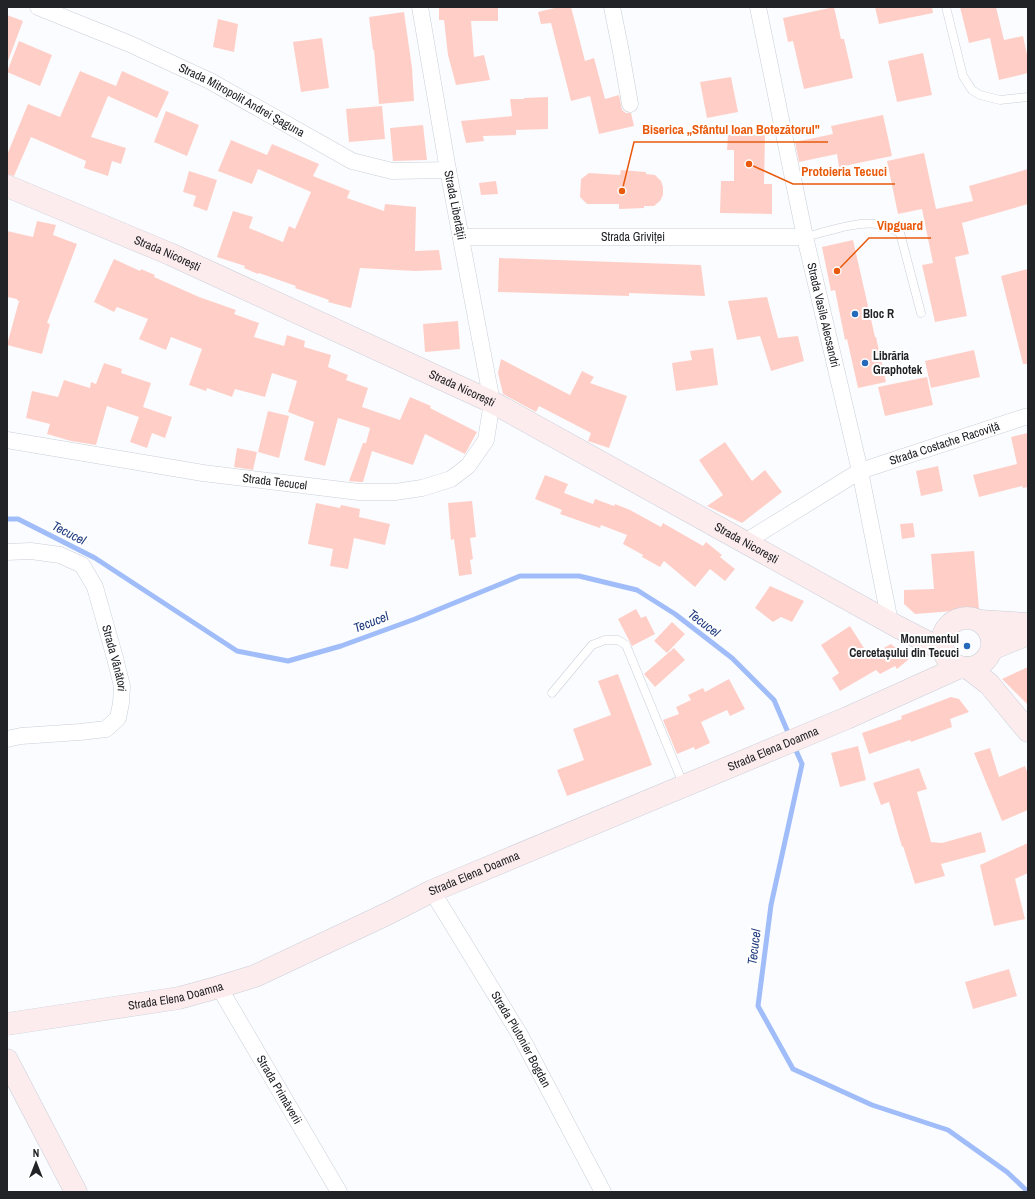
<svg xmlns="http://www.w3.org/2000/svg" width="1035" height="1199" font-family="'Archivo Narrow',sans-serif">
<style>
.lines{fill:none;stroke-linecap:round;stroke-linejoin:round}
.stream{stroke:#a0bdf9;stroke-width:5}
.building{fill:#ffcfc7}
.lane-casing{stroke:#cacfd7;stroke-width:9}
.street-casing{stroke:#cacfd7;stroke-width:17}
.secondary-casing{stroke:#cacfd7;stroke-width:23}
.lane{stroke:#fff;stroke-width:8}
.street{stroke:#fff;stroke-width:16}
.secondary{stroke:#fcecee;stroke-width:22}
.poi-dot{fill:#2469ba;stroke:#fff;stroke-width:1.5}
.labels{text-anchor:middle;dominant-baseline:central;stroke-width:4;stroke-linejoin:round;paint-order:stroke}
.street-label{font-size:12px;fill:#222326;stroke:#fff}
.poi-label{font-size:12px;font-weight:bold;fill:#222326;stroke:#fff;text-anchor:start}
.water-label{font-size:13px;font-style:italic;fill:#1e3a7e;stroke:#fff}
.leader{fill:none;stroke:#e8590c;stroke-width:1.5}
.callout-dot{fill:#e8590c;stroke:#fff;stroke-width:1.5}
.callout-label{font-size:13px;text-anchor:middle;font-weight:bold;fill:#e8590c;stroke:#fff;stroke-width:4;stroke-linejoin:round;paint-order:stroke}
</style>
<rect width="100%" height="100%" fill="#fafcff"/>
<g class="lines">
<path class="stream" d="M7,519h11l77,39 142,93 51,10 53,-15 74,-27 105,-43h59l58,14 38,24 57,44 42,42 16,37
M794,746l8,18 -31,141 -13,101 35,63 79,36 76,25 59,42 18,17 3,3"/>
</g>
<path class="building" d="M439,7h59v14h-27l3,36 10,-2 6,25 -34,5 -8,-30 -4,-35h-5z
M559,7h12l14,54 9,-3 11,41 14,-4 3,15 4,3h5l3,13 -35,8 -9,-38 -19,5 -20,-78 -10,1 -3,-12z
M834,7l7,32h3l9,39 -49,11 -11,-48 -5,1 -5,-24z
M875,7h57l1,6 -54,11z
M960,7h36l8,33 19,-4 5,23v14l-29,7 -9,-42 -21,5z
M404,12l8,56 2,33 -35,3 -5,-54h-1l-4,-33z
M7,15l16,6 -15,40h-1z
M218,19l20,5 -4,28 -21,-5z
M322,38l7,50 -28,4 -8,-50z
M19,41l33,14 -12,31 -33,-14z
M923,53l9,42 -35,7 -9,-41z
M80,71l36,15 6,-15 47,21 -12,26 -49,-22 -17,41 35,11 -5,16 -9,-3 -4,15 -24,-8 2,-7 -55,-24 -17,39 -7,-2v-19l21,-51 32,13z
M731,77l7,35 -31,6 -7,-36z
M548,97v32l-32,1v5l-33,1 1,5 -18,2 -5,-22 51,-5 -2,-17h14v-1z
M382,106l3,33 -36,3 -3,-33z
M166,111l33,14 -12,31 -33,-14z
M883,115l9,41 -53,11 -2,-13 -38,8 -4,-20 38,-8 -2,-8z
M423,125l4,35 -34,1 -3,-33z
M728,135h37l-1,49h8v30l-52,-1 1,-32h13v-31h-7z
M231,140l36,15 5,-11 47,20 -6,12 37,15 -3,7 37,13 1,-7 31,3 -1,44 24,-1 3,20 -27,1 -55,-3 -9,40 -23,-6 1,-2 -34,-12 1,-2 -37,-13 -1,1 -14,-6 1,-2 -28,-9 16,-46 20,6 -4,11 34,14 6,-16 6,3 16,-37 -53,-23 -6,15 -34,-13z
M924,153l12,56 37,-8 -4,-15 59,-17v35l-66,19 7,31 -14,3 12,59 -32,6 -13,-57 11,-2 -11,-54 -24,5 -11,-53z
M621,170l25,2v2l9,1 6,6 2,6v8l-3,6 -6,5h-10v2l-25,1v-5h-32l-7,-7 1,-18 8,-6 31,2z
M189,171l28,9 -10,31 -14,-5 3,-10 -13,-4z
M496,181l2,13 -17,1 -2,-12z
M37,221l19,4 -3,10 24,9 -30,79 3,1 -8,30 -35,-9 12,-44 -2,-1v-1l-10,-2v-66l26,6z
M853,240l22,97h1l10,45 -28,6 -11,-49 -2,1 -10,-50 -4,1 -9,-44z
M499,258l202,7 4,31 -76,-3v3l-131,-4z
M114,259l26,12 1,-2 14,6 -1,2 45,20 37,13 -2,4 25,9 -5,14 30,9 3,-11 18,6 -1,6 27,8 -3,12 20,8 -2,5 22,8 -6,19 38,13 10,-23 21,9 -1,2 47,24 -12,22 -40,-20 -12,31 -41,-14 -9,31h-3l-11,-1 14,-38h3l4,-15 -32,-10 -13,48 -21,-6 10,-38 -26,-10 9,-31 -25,-8 -7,24 -30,-8 -3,8 -25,-9 -1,3 -17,-6 13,-36 -31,-12 -5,13 -27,-11 9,-20 -31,-12 -3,5 -20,-10z
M1028,269v95h-5l-22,-88z
M767,297l11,41 20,-2 6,25 -33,10 -11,-35 -23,4 -9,-39z
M458,321l2,28 -35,3 -2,-28z
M713,348l5,37 -42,6 -4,-28 20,-3 -2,-9z
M974,350l6,27 -49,11 -6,-27z
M501,359l69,36 12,-24 12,6 -4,6 37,13 -18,52 -21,-7 3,-8 -52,-27 -3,6 -33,-18 -5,-21z
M104,363l18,6 -1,4 30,10 -8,24 29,10 -7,21 -13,-5 -5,15 -17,-6 9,-25 -32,-11 -11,39 -25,-4 -24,-7 3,-10 -24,-6 6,-27 26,6 6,-17 26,8 1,-6 5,2z
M927,377l6,28 -48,11 -7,-29z
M268,411l21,5 -10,42 -21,-6z
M1028,433v54l-5,1 -1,-2 -43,11 -6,-22 44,-11 -6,-27z
M725,442l27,39 13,-11 17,22 -40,31 -35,-17 16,-11 -24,-35z
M237,448l20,4 -4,18 -19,-3z
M938,466l5,25 -22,5 -5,-25z
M545,475l23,9 -4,9 29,11 2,-5 19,7 1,-2 15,6 31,17 2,-4 40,23 3,-4 16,13 -2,2 15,12 -10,12 -15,-12 -15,18 -31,-26 -4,6 -18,-10 1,-2 -20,-11 4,-9 -26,-10 -1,3 -40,-14 2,-4 -27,-11z
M472,501l4,36 -6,1 3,21 -3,1 2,14 -13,2 -5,-37 -3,1 -3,-37z
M316,503l24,5 1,-3 19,4 -1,8 31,7 -5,21 -31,-7 -6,31 -18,-3 3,-17 -25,-5z
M913,523l2,14 -13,2 -2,-15z
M974,551l5,58 -64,5 -11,-10v-14l30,-1 -3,-35z
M770,586l34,15 -12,21 -11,-5 -8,5 -18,-14z
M636,609l5,9 5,-2 9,18 -23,12 -14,-27z
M672,622l13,12 -18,19 -13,-12z
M850,626l19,30 22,-12 18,15 -12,10 -2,-3 -15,8 -4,-4 -36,21 -8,-13 7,-5 -18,-28z
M674,648l11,12 -30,27 -11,-13z
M1028,667v38l-26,-26z
M618,674l34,91 -85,31 -10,-26 27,-10 -11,-31 38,-14 -13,-34z
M729,679l16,30 -15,7 -3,-6 -26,12 9,21 -15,7 -1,-3 -17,7 -14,-34 16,-6 -3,-7 15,-7 -3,-5 15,-7 2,4z
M951,697l8,2 10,13 -19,7 2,8 -41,15 -1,-2 -41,14 -7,-21 40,-14 -1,-3z
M858,746l8,34 -26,7 -9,-34z
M990,748l9,29 26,-11 3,8v36l-26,11 -28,-68z
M919,768l8,21 -10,3 14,50 11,1 39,-11 5,20 -45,12 4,12 -30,8 -12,-38 -1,1 -13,-45 -8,3 -8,-22z
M1028,843v30l-13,6 10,40 -31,7 -14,-61z
M1009,969l8,27 -44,13 -8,-27z"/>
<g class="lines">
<g class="lane-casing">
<path id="lane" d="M946,7l17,69 9,14 8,5 20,5 28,-3
M805,237c21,-5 51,-16 72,-13 8,1 16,5 23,9l21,80
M552,693l40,-48 13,-5h13l8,5 58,141"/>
</g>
<g class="street-casing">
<g id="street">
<path id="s1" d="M38,7l92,37 80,37 142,80 40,10 56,-1"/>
<path d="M612,7l9,45 9,52"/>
<path id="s2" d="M758,7l47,230 55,234 30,151"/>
<path id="s3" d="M461,237h344"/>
<path id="s4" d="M7,440l196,33 156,19h36l27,-4 29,-9 17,-13 18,-26 6,-38 -44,-232 -28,-163"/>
<path id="s5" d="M745,542l115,-71 168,-55"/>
<path id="s6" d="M7,552l24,-1 29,4 22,10 13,22 20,71 7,28 -1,17 -3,15 -12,11 -26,3 -59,4 -14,3"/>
<path id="s7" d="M432,891l88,144 83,157"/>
<path id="s8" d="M219,987l120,205"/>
</g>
</g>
<g class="secondary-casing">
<g id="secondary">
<path id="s9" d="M7,186l163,68 322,148 406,225 45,23"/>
<circle cx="967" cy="643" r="25"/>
<path d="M980,621l48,3"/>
<path d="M992,649l36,-15"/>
<path d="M968,668l21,16 39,47"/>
<path id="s10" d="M7,1024l172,-26 40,-11 36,-11 134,-63 43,-22 415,-173 113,-51"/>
<path d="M7,1060l69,132"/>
</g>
</g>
<use href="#lane" class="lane"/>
<use href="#street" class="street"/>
<use href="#secondary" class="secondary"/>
</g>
<g class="poi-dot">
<circle cx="855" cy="314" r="4"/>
<circle cx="865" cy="363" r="4"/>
<circle cx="967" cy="646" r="4"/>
</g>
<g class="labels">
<g class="street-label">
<text stroke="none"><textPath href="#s1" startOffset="224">Strada Mitropolit Andrei Șaguna</textPath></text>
<text transform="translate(455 205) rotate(79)">Strada Libertății</text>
<text stroke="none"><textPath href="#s3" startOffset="172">Strada Griviței</textPath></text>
<text stroke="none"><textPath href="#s9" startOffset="174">Strada Nicorești</textPath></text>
<text stroke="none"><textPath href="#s2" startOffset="315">Strada Vasile Alecsandri</textPath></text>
<text stroke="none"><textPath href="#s9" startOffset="498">Strada Nicorești</textPath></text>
<text stroke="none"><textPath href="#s5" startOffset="224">Strada Costache Racoviță</textPath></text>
<text stroke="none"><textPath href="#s4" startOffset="271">Strada Tecucel</textPath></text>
<text stroke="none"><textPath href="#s9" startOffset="822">Strada Nicorești</textPath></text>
<text stroke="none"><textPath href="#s6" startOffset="177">Strada Vânători</textPath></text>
<text stroke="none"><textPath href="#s10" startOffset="819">Strada Elena Doamna</textPath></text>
<text stroke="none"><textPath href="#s10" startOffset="495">Strada Elena Doamna</textPath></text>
<text stroke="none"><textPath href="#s10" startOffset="171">Strada Elena Doamna</textPath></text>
<text stroke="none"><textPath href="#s7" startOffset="173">Strada Plutonier Bogdan</textPath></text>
<text stroke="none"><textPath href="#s8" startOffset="119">Strada Primăverii</textPath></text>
</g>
<g class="poi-label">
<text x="863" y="314">Bloc R</text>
<text x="873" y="356">Librăria<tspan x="873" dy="14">Graphotek</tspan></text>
<text x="959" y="639" text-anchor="end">Monumentul<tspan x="959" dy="14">Cercetașului din Tecuci</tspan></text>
</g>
<g class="water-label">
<text transform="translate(69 533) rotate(27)">Tecucel</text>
<text transform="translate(371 622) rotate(-21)">Tecucel</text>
<text transform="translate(704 623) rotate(37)">Tecucel</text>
<text transform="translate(754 947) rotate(-83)">Tecucel</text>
</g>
</g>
<path class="leader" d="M622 191L634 142H828M749 164L793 184H895M837 271L869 238H931"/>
<g class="callout-dot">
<circle cx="622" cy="191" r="4"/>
<circle cx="749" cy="164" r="4"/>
<circle cx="837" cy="271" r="4"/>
</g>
<g class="callout-label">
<text x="731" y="134">Biserica „Sfântul Ioan Botezătorul"</text>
<text x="844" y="176">Protoieria Tecuci</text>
<text x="900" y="230">Vipguard</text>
</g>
<rect width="1035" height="1199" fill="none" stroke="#222326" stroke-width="16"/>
<g transform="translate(36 1163)" stroke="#ffffff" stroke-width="3" paint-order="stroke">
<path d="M0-3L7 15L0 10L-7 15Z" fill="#222326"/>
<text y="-6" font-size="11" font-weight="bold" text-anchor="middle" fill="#222326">N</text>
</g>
</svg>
